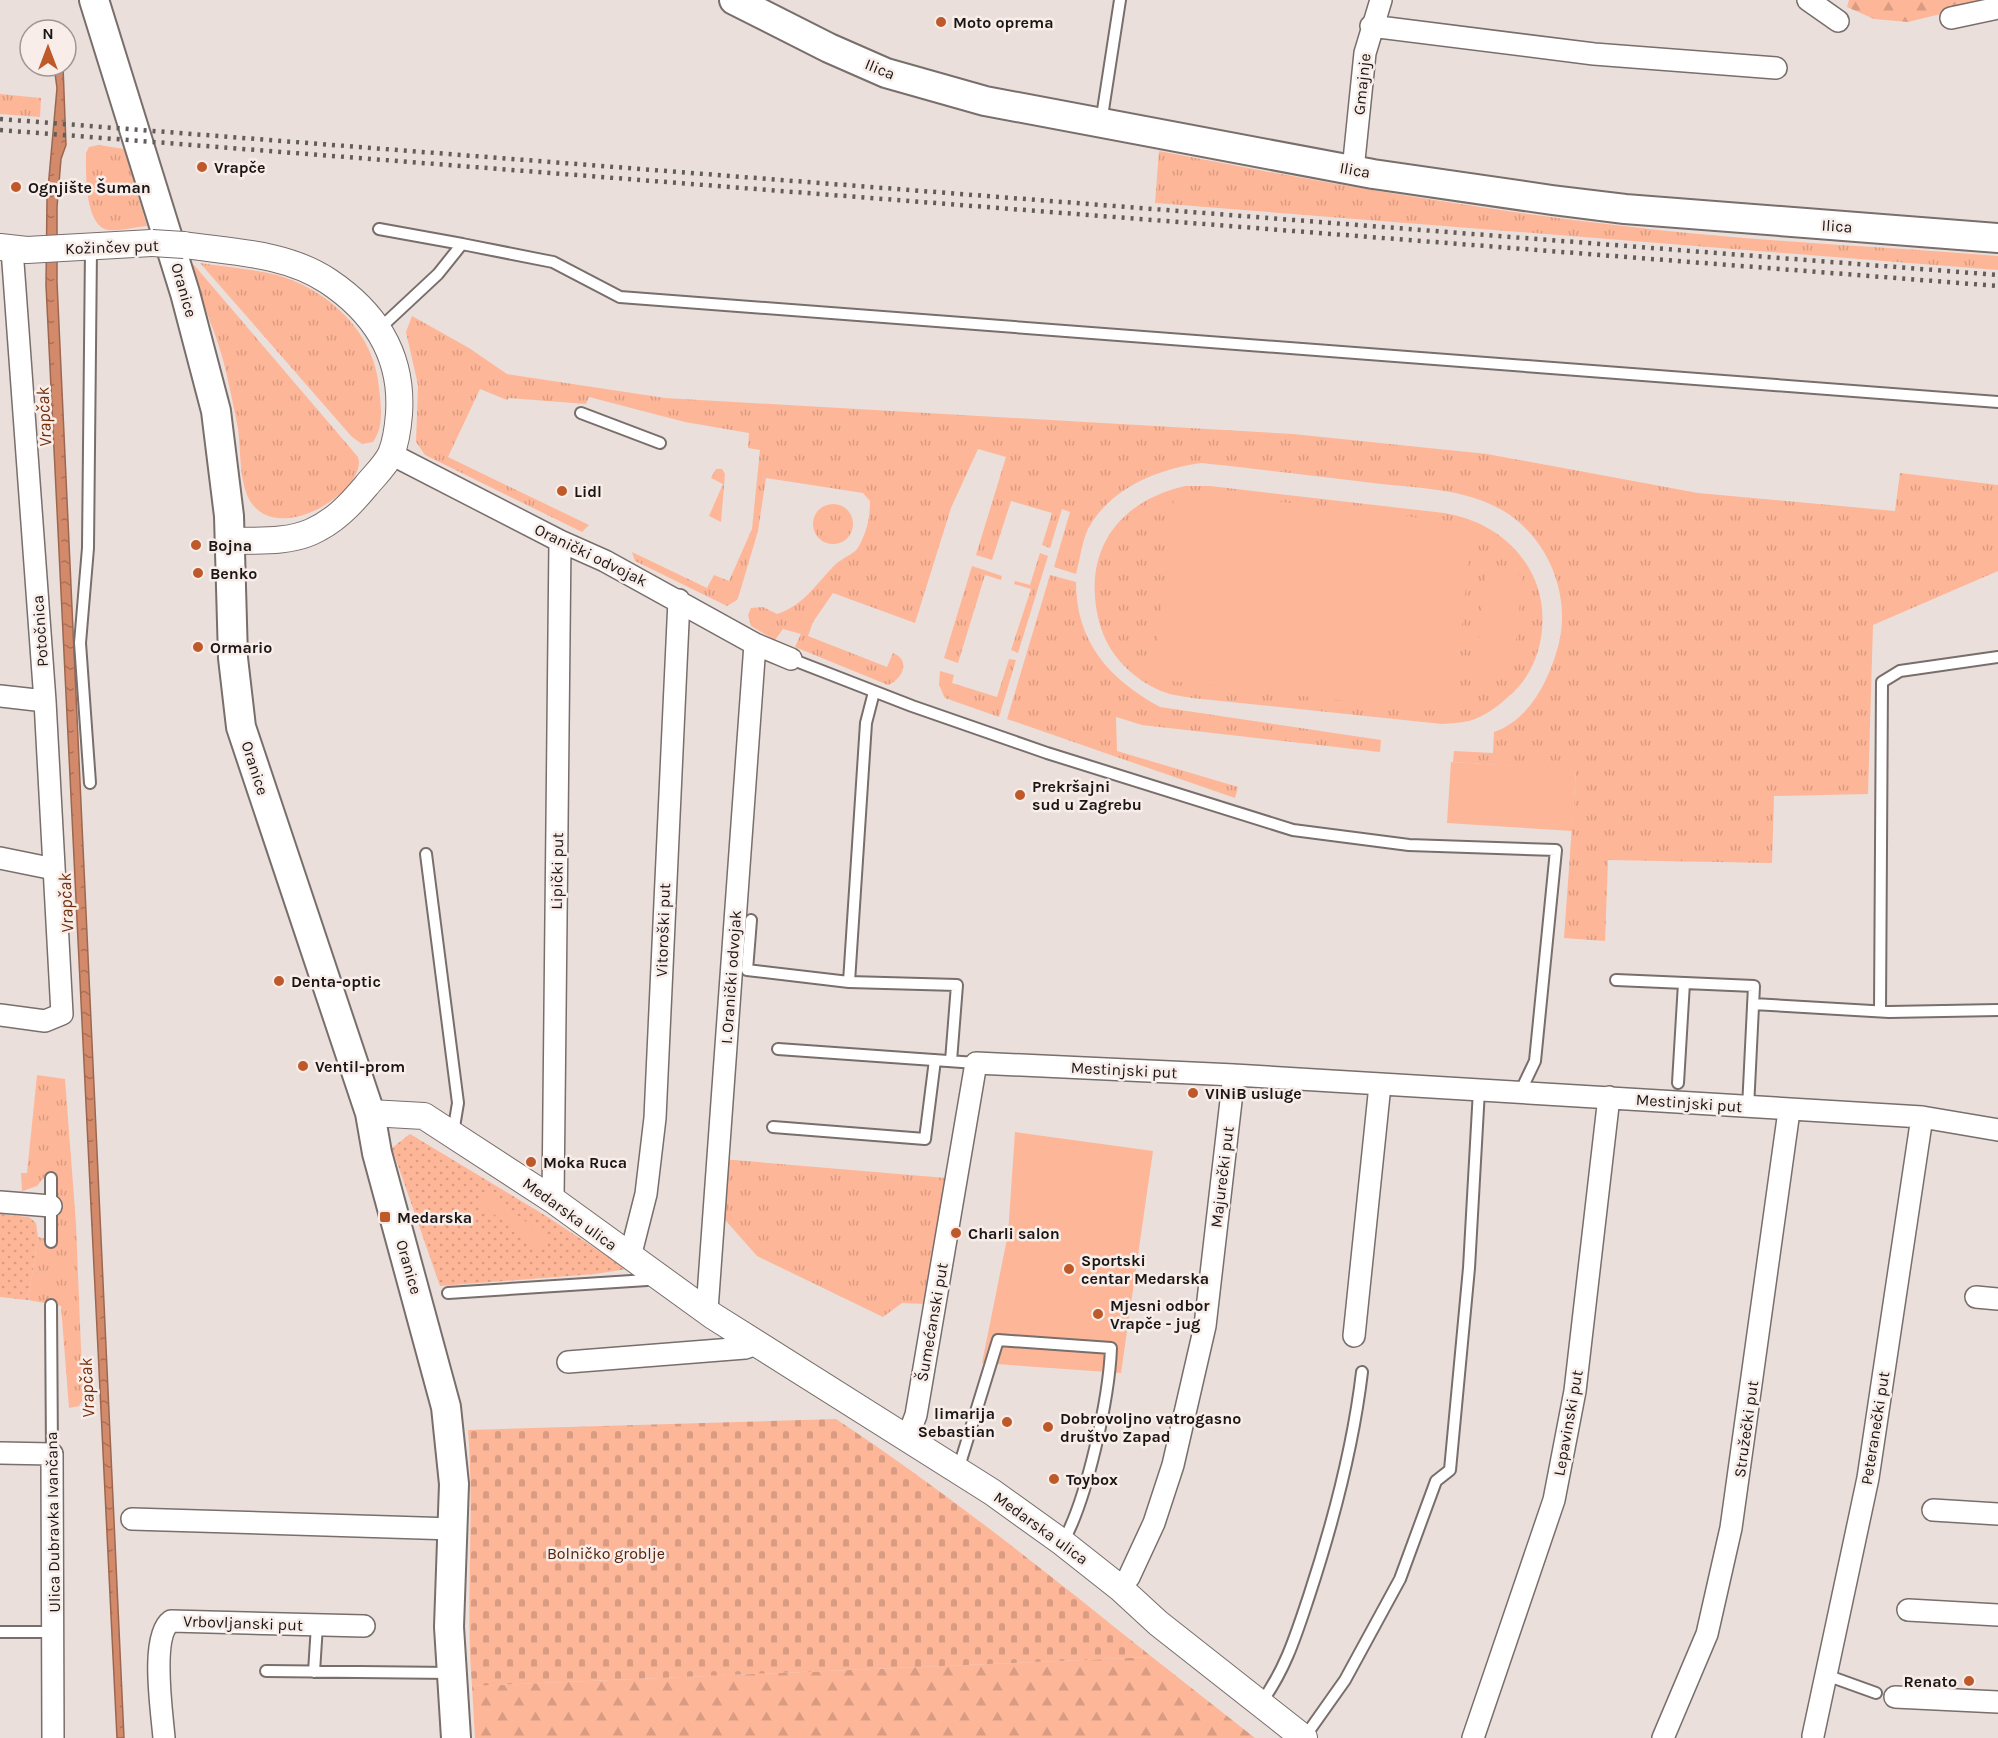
<svg xmlns="http://www.w3.org/2000/svg" width="1998" height="1738" font-family="Karla,sans-serif">
<style>
.grass{fill:url(#grass-tufts)}
.forest{fill:url(#forest-firs)}
.cemetery{fill:url(#cemetery-stones)}
.park{fill:url(#park-dots)}
.pitch{fill:#feb698}
.water{fill:url(#water-ripples);stroke:#9c6751;stroke-width:1.5}
.lines{fill:none;stroke-linecap:round;stroke-linejoin:round}
.service-casing{stroke:#786e6b;stroke-width:14}
.minor-casing{stroke:#786e6b;stroke-width:24}
.tertiary-casing{stroke:#786e6b;stroke-width:28}
.secondary-casing{stroke:#786e6b;stroke-width:32}
.service{stroke:#fff;stroke-width:10}
.minor{stroke:#fff;stroke-width:21}
.tertiary{stroke:#fff;stroke-width:26}
.secondary{stroke:#fff;stroke-width:28}
.rail{stroke:#625c5a;stroke-width:4.5;stroke-dasharray:3 6;stroke-linecap:butt}
.tertiary-bridge-casing{stroke:#786e6b;stroke-width:28;stroke-linecap:butt}
.tertiary-bridge{stroke:#fff;stroke-width:26}
.poi-dot{fill:#be5929;stroke:#f8ede8;stroke-width:2}
.labels{text-anchor:middle;dominant-baseline:central;stroke-width:5;stroke-linejoin:round;paint-order:stroke}
.poi-label{font-size:16px;font-weight:bold;fill:#1a1615;stroke:#f8ede8;text-anchor:start}
.street-label{font-size:16px;fill:#1a1615;stroke:#f8ede8}
.park-label{font-size:16px;fill:#52230d;stroke:#f8ede8}
.water-label{font-size:18px;font-style:italic;fill:#722f0e;stroke:#f8ede8}
</style>
<defs>
<pattern id="grass-tufts" width="24" height="20" patternUnits="userSpaceOnUse" patternTransform="scale(1.5)"><rect width="24" height="20" fill="#feb698"/><path d="M3 7l-1-3M5 7V3M7 7l1-3M15 17l-1-3M17 17v-4M19 17l1-3" fill="none" stroke="#d99c82"/></pattern>
<pattern id="forest-firs" width="22" height="20" patternUnits="userSpaceOnUse" patternTransform="scale(1.5)"><rect width="22" height="20" fill="#feb698"/><path d="M5 1l3.5 6h-7zM16 11l3.5 6h-7z" fill="#d99c82"/></pattern>
<pattern id="cemetery-stones" width="16" height="16" patternUnits="userSpaceOnUse" patternTransform="scale(1.5)"><rect width="16" height="16" fill="#feb698"/><path d="M2 7V4a2 2 0 0 1 4 0v3zM10 15v-3a2 2 0 0 1 4 0v3z" fill="#d99c82"/></pattern>
<pattern id="park-dots" width="8" height="8" patternUnits="userSpaceOnUse" patternTransform="scale(1.5)"><rect width="8" height="8" fill="#feb698"/><path d="M2 2h.1M6 6h.1" fill="none" stroke="#d99c82" stroke-width="1.8" stroke-linecap="round"/></pattern>
<pattern id="water-ripples" width="26" height="14" patternUnits="userSpaceOnUse" patternTransform="scale(1.5)"><rect width="26" height="14" fill="#d38a6b"/><path d="M2 4q2-2 4 0t4 0M15 11q2-2 4 0t4 0" fill="none" stroke="#aa7057"/></pattern>
</defs>
<rect width="100%" height="100%" fill="#eadfdb"/>
<path class="grass" d="M0,94l41,4 -1,19 -40,-3z
M99,145l25,4 23,77c-12,1 -26,5 -38,4 -25,-3 -23,-59 -23,-77l3,-6z
M1159,151c154,30 308,57 464,75 125,15 250,20 375,30v14l-843,-67z
M200,263c25,4 52,6 77,12 52,15 98,58 102,113 2,18 5,39 -6,54l-11,2 -10,-7z
M189,264l5,1 164,192c11,31 -78,91 -108,44 -11,-19 -9,-50 -12,-72 -3,-17 -7,-35 -11,-53 -8,-38 -26,-75 -38,-112z
M412,316l57,32 38,26 158,24 628,36 194,20 211,39 197,18 5,-38 98,12v86l-125,54 -5,169 -94,2 -2,67 -164,-3 -3,81 -41,-3 12,-168 -123,-8 1,-11 39,2 1,-21c37,-13 56,-54 65,-89 12,-50 -12,-107 -57,-133 -38,-22 -87,-22 -129,-27 -57,-7 -115,-14 -172,-20 -43,6 -91,25 -113,66 -6,12 -8,31 -12,45l-22,-7 16,-55 -8,-3 -12,39 -8,-3 10,-32 -41,-12 -19,59 -16,-5 30,-98 -28,-8 -27,59 -36,115 -82,-30 -20,29 -5,14 79,31 6,-14c18,7 10,26 -5,32l-93,-38 6,-13 -18,-5 -8,11 -24,-14 -3,-11 3,-7 12,-1 14,7c28,-9 40,-32 60,-51 7,-6 18,-9 22,-17 8,-15 11,-28 11,-45l-7,-8 -97,-15 -8,53 -19,64 -2,5 -10,6 -92,-45 -3,-9 75,36 7,-13 15,6 23,-52 8,-79 -12,-2 1,-15 -64,-11 -96,-25 -3,7 -77,-6 -2,2 -27,-11 -32,68 141,68 -7,7 -157,-77 -9,-13 2,-57 -12,-53z
M716,469h6l3,5 -4,48 -12,-6 14,-32 -12,-6z
M1185,486h25l234,27c64,10 110,63 96,130 -5,22 -15,40 -32,54 -12,11 -23,19 -39,24 -9,2 -19,2 -27,3l-250,-26c-10,-2 -22,-3 -31,-7 -32,-14 -56,-40 -63,-74 -15,-67 21,-116 87,-131z
M813 524a20 20 0 1 1 40 0a20 20 0 1 1-40 0Z
M1040,553l8,3 -30,97 -7,-3 20,-61 -17,-5 1,-3 15,4z
M972,566l30,10 -1,4 -16,-5 -27,88 -14,-5z
M1050,575l26,7c0,60 33,97 84,125l221,33 -1,12 -238,-27 -26,-8 1,34 121,36 -3,11 -228,-79z
M1009,659l7,1 -17,57 -54,-19 -6,-13 1,-14 14,4 -2,8 45,14z
M37,1075l28,4 11,145 7,175 -4,7 -10,2 -8,-102 -33,-6 10,-63 20,4 -2,-65 -10,-1 -9,11 -15,5 -1,-18h6z
M722,1159l224,19 -21,126 -23,-1 -19,14 -126,-61 -38,-43z"/>
<path class="forest" d="M1849,0h149l-90,22 -34,-3 -27,-12z
M1152,1657l103,81h-780l-3,-52z"/>
<path class="cemetery" d="M836,1419c110,73 213,155 316,238l-680,29c-7,-85 3,-170 -4,-256z"/>
<path class="park" d="M410,1134l136,82 81,53 -32,5 -155,12 -48,-138z
M0,1214l29,3 7,6 2,14 -10,63 -28,-3z"/>
<path class="pitch" d="M1175,490l298,34 -21,189 -299,-34z
M1486,571l37,4 -11,102 -37,-4z
M1451,762l125,7 -4,62 -125,-8z
M1015,1132l138,19 -32,222 -139,-10 26,-129z
M487,1192l63,48 -8,10 -63,-47z"/>
<path class="water" d="M54,66h9l3,79 -5,14 -4,48v75l67,1456h-7l-71,-1453 1,-85 10,-112z"/>
<g class="lines">
<g class="service-casing">
<path id="service" d="M1101,123l19,-123
M462,244l91,18 67,35 1378,105
M378,330l60,-56 24,-30 -83,-15
M581,413l79,30
M791,659l121,47 135,47 246,77 116,15 147,5 -21,211 -11,23
M90,783l-10,-140 8,-95 3,-300
M426,854l32,249 -5,30
M751,920l-4,50 102,12 108,3 -6,76
M1616,980l138,6 -6,122
M849,982l17,-259 8,-31
M1753,1004l136,8 109,-2
M1880,1011l2,-329 18,-11 98,-14
M778,1049l198,14
M1678,1083l6,-100
M773,1127l152,12 10,-79
M51,1178v64
M448,1293l199,-13 5,-6
M51,1305l1,149
M958,1470l40,-130 113,8c-2,51 -24,151 -48,194
M0,1632h54
M266,1671l186,2
M314,1672l3,-47
M1826,1675l50,18
M1260,1704c25,-33 36,-69 49,-108 24,-73 44,-148 53,-224
M1304,1738l41,-58 55,-101 36,-98 14,-11 19,-202 10,-178"/>
</g>
<g class="minor-casing">
<path id="minor" d="M1808,0l30,21
M1951,18l47,-10
M1371,26l223,28 182,14
M1353,170l12,-117 16,-53
M391,454l169,87 45,20 150,83 36,15
M0,696l45,5
M0,858l54,11
M0,1015l45,6 17,-7 -17,-313 -33,-452
M553,1200l7,-659
M0,1202l51,4
M630,1257l16,-63 9,-76 24,-518
M1976,1297l22,2
M707,1310l48,-666
M1354,1336l26,-251
M568,1362l177,-14 14,-5
M908,1436l8,-21 60,-352 258,12 688,42 76,13
M0,1453l52,1 1,284
M1933,1510l65,4
M132,1519l321,10
M1120,1588l9,-11 25,-54 19,-58 32,-139 29,-251
M1908,1610l90,5
M1895,1697l103,5
M1813,1736l55,-258 54,-361
M164,1738c-2,-26 -14,-102 7,-117l193,5
M1473,1738l81,-238 21,-109 34,-294
M1663,1738l44,-104 24,-106 58,-417"/>
</g>
<g class="tertiary-casing">
<path id="tertiary" d="M184,245c48,7 102,8 144,36 48,32 75,75 71,133 -1,13 -3,28 -8,40 -6,12 -17,22 -25,32 -16,19 -32,36 -55,46 -25,11 -55,8 -81,9
M0,247l27,3 125,-7
M370,1113l54,3 129,84 160,116 279,176 71,51 57,45 38,35 146,115"/>
</g>
<g class="secondary-casing">
<path id="secondary" d="M94,0l91,293 31,118 13,105 4,142 8,69 129,386 7,40 69,254 8,77 -5,143 7,111
M734,0l95,48 57,25 99,28 388,73 179,26 73,9 373,29"/>
</g>
<use href="#service" class="service"/>
<use href="#minor" class="minor"/>
<use href="#tertiary" class="tertiary"/>
<use href="#secondary" class="secondary"/>
<path class="rail" d="M0,119l1998,156
M0,130l1998,156"/>
<g class="tertiary-bridge-casing">
<path id="tertiary-bridge" d="M152,243l32,2"/>
</g>
<use href="#tertiary-bridge" class="tertiary-bridge"/>
</g>
<g class="poi-dot">
<circle cx="941" cy="22" r="6"/>
<circle cx="202" cy="167" r="6"/>
<circle cx="16" cy="187" r="6"/>
<circle cx="562" cy="491" r="6"/>
<circle cx="196" cy="545" r="6"/>
<circle cx="198" cy="573" r="6"/>
<circle cx="198" cy="647" r="6"/>
<circle cx="1020" cy="795" r="6"/>
<circle cx="279" cy="981" r="6"/>
<circle cx="303" cy="1066" r="6"/>
<circle cx="1193" cy="1093" r="6"/>
<circle cx="531" cy="1162" r="6"/>
<rect x="379" y="1211" width="12" height="12" rx="3"/>
<circle cx="956" cy="1233" r="6"/>
<circle cx="1069" cy="1269" r="6"/>
<circle cx="1098" cy="1314" r="6"/>
<circle cx="1007" cy="1422" r="6"/>
<circle cx="1048" cy="1427" r="6"/>
<circle cx="1054" cy="1479" r="6"/>
<circle cx="1969" cy="1681" r="6"/>
</g>
<g class="labels">
<g class="poi-label">
<text x="953" y="22">Moto oprema</text>
<text x="214" y="167">Vrapče</text>
<text x="28" y="187">Ognjište Šuman</text>
<text x="574" y="491">Lidl</text>
<text x="208" y="545">Bojna</text>
<text x="210" y="573">Benko</text>
<text x="210" y="647">Ormario</text>
<text x="1032" y="786">Prekršajni<tspan x="1032" dy="18">sud u Zagrebu</tspan></text>
<text x="291" y="981">Denta-optic</text>
<text x="315" y="1066">Ventil-prom</text>
<text x="1205" y="1093">VINiB usluge</text>
<text x="543" y="1162">Moka Ruca</text>
<text x="397" y="1217">Medarska</text>
<text x="968" y="1233">Charli salon</text>
<text x="1081" y="1260">Sportski<tspan x="1081" dy="18">centar Medarska</tspan></text>
<text x="1110" y="1305">Mjesni odbor<tspan x="1110" dy="18">Vrapče - jug</tspan></text>
<text x="995" y="1413" text-anchor="end">limarija<tspan x="995" dy="18">Sebastian</tspan></text>
<text x="1060" y="1418">Dobrovoljno vatrogasno<tspan x="1060" dy="18">društvo Zapad</tspan></text>
<text x="1066" y="1479">Toybox</text>
<text x="1957" y="1681" text-anchor="end">Renato</text>
</g>
<g class="street-label">
<text transform="translate(880 69) rotate(22)">Ilica</text>
<text transform="translate(1362 84) rotate(-84)">Gmajnje</text>
<text transform="translate(1355 170) rotate(10)">Ilica</text>
<text transform="translate(1837 226) rotate(4)">Ilica</text>
<text transform="translate(112 247) rotate(-2)">Kožinčev put</text>
<text transform="translate(184 290) rotate(74)">Oranice</text>
<text transform="translate(591 555) rotate(26)">Oranički odvojak</text>
<text transform="translate(40 631) rotate(-94)">Potočnica</text>
<text transform="translate(255 768) rotate(72)">Oranice</text>
<text transform="translate(557 871) rotate(-89)">Lipički put</text>
<text transform="translate(663 930) rotate(-88)">Vitoroški put</text>
<text transform="translate(731 977) rotate(-86)">I. Oranički odvojak</text>
<text transform="translate(1124 1070) rotate(3)">Mestinjski put</text>
<text transform="translate(1689 1103) rotate(4)">Mestinjski put</text>
<text transform="translate(1222 1177) rotate(-83)">Majurečki put</text>
<text transform="translate(570 1214) rotate(36)">Medarska ulica</text>
<text transform="translate(409 1267) rotate(74)">Oranice</text>
<text transform="translate(932 1322) rotate(-80)">Šumećanski put</text>
<text transform="translate(1568 1423) rotate(-80)">Lepavinski put</text>
<text transform="translate(1875 1428) rotate(-81)">Peteranečki put</text>
<text transform="translate(1746 1429) rotate(-82)">Stružečki put</text>
<text transform="translate(53 1522) rotate(-91)">Ulica Dubravka Ivančana</text>
<text transform="translate(1041 1528) rotate(36)">Medarska ulica</text>
<text transform="translate(243 1623) rotate(2)">Vrbovljanski put</text>
</g>
<g class="park-label">
<text x="606" y="1553">Bolničko groblje</text>
</g>
<g class="water-label">
<text transform="translate(44 417) rotate(-93)">Vrapčak</text>
<text transform="translate(66 903) rotate(-93)">Vrapčak</text>
<text transform="translate(87 1388) rotate(-93)">Vrapčak</text>
</g>
</g>
<g transform="translate(48 48)"><circle r="28" fill="#f8ede8" stroke="#9f9794" stroke-width="1.5"/>
<path d="M0-4.5L10 22L0 15L-10 22Z" fill="#be5929"/>
<text y="-9" font-size="16" font-weight="bold" text-anchor="middle" fill="#1a1615">N</text>
</g>
</svg>
